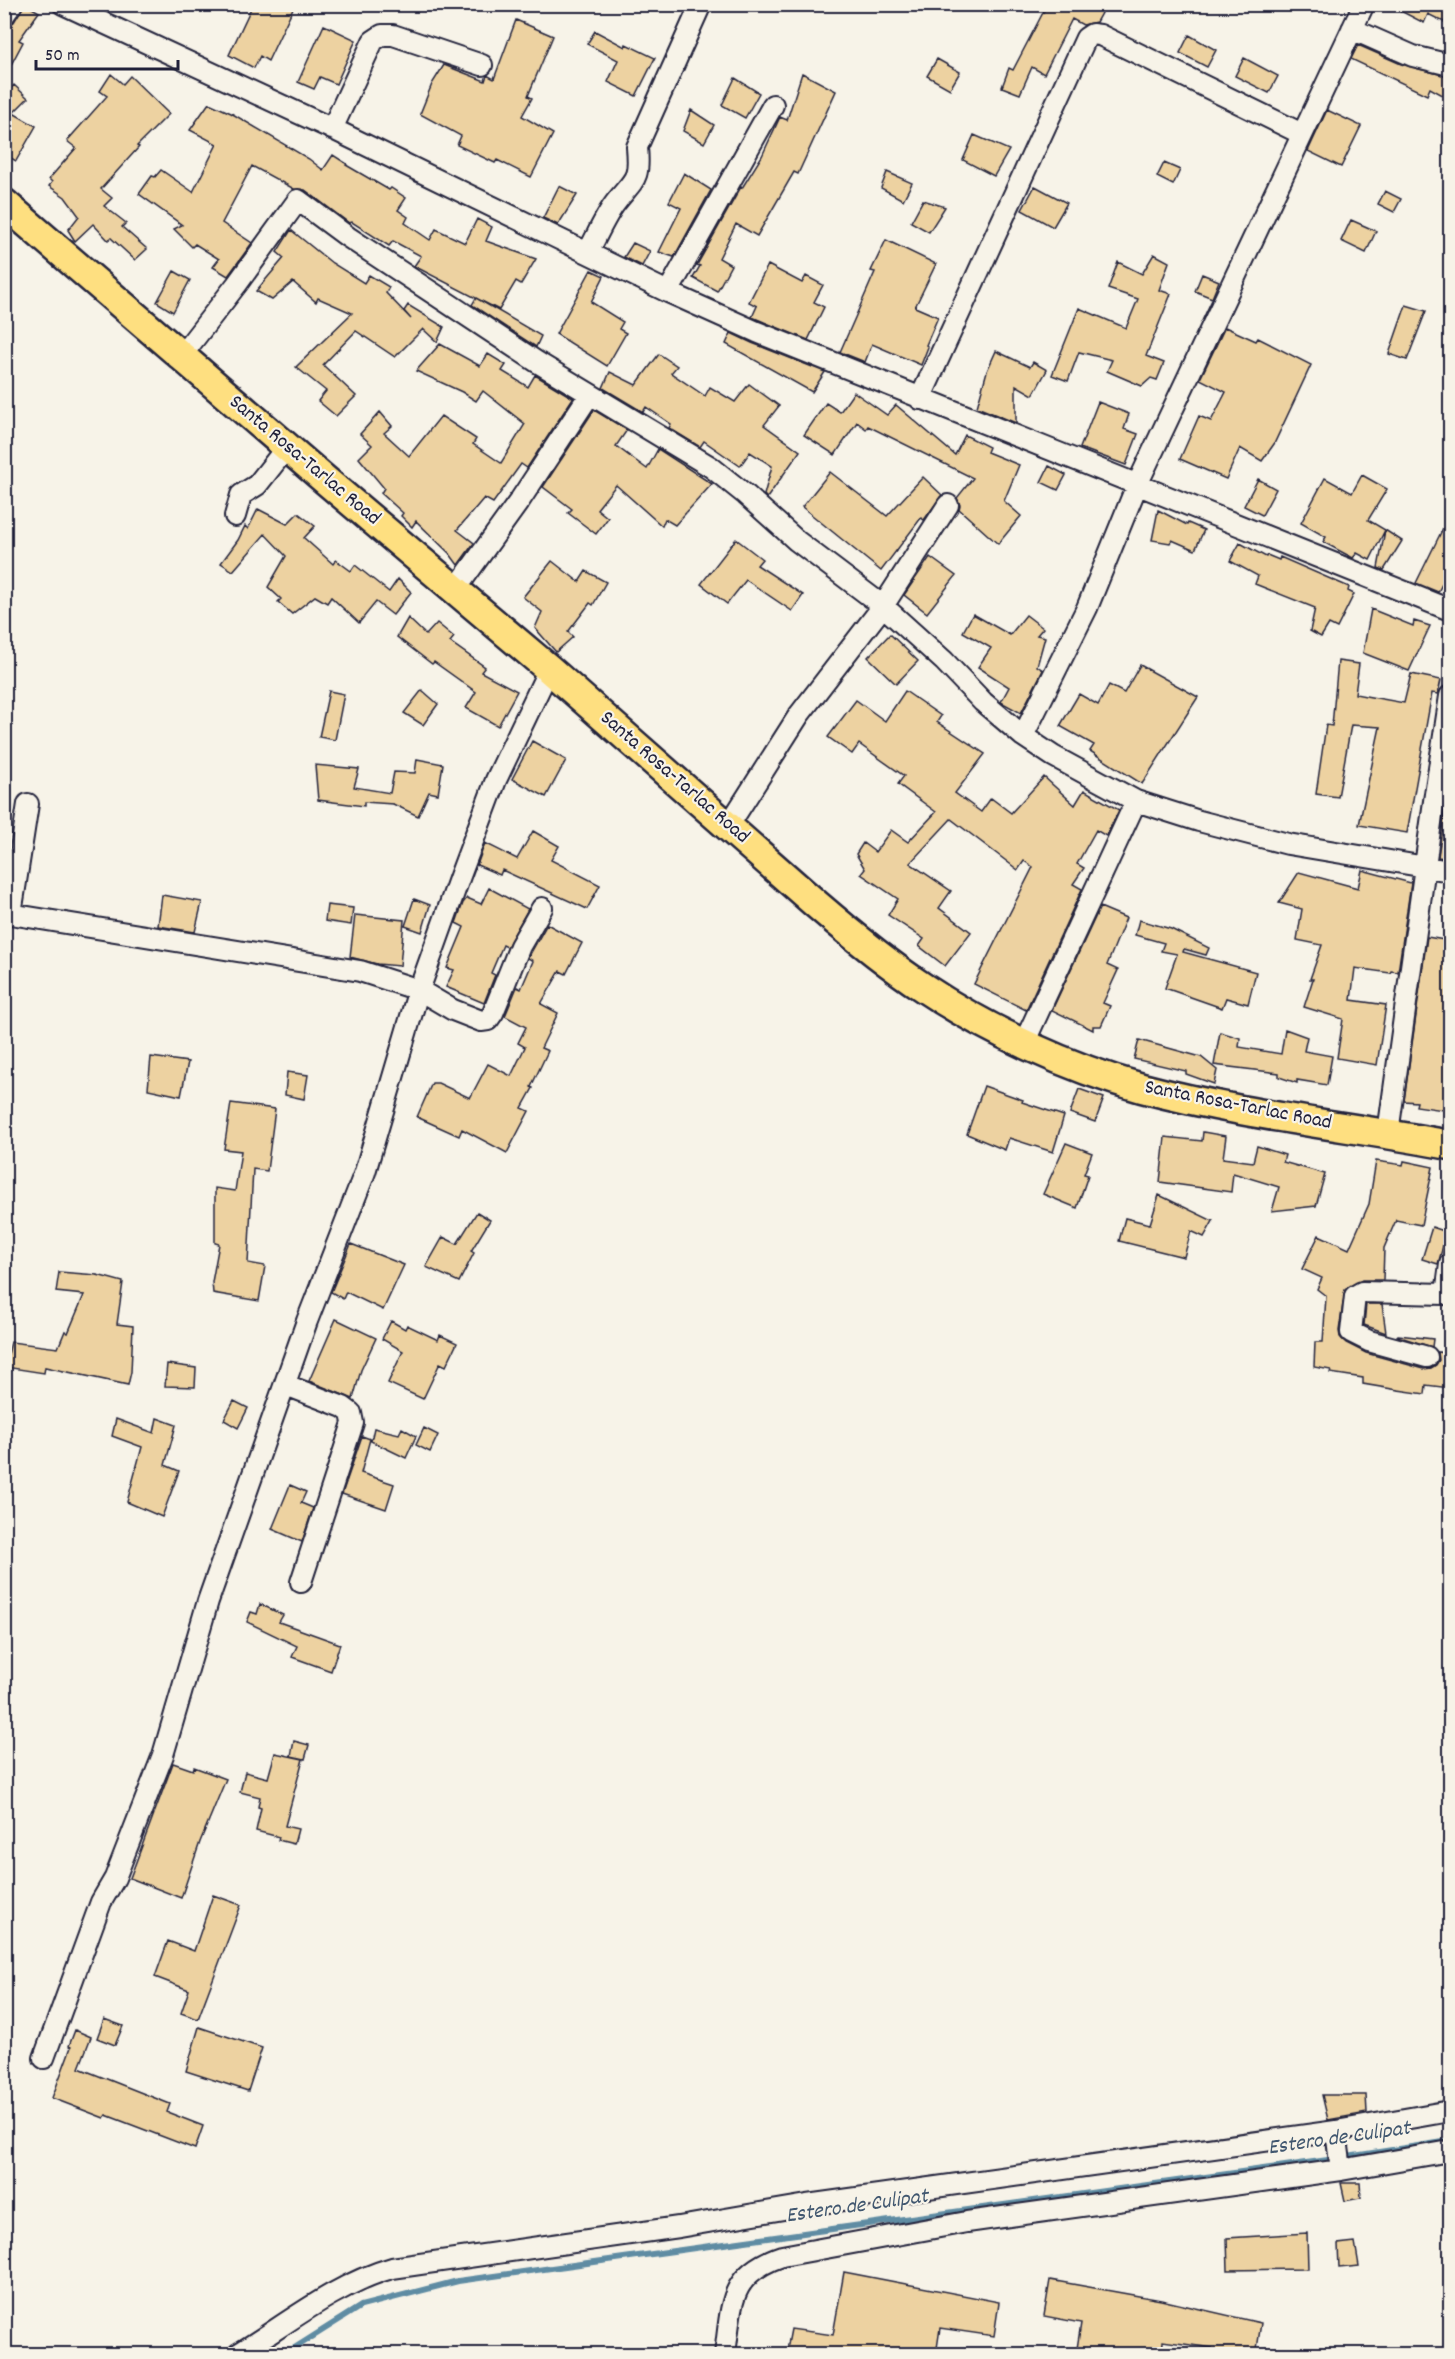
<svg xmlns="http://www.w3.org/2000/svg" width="1455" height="2359" font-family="Dekko,sans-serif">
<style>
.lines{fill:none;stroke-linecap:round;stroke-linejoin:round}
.stream{stroke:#5f8ca3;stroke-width:6}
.building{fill:#edd2a1;stroke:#22223b;stroke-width:1.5}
.minor-casing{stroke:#22223b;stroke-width:24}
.highway-casing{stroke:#22223b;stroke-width:33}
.minor{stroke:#f7f3e8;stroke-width:20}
.highway{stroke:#fedf80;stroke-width:28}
.labels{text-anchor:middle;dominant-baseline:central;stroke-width:4.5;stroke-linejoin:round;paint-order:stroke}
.street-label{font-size:21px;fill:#22223b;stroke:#f7f3e8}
.water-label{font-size:22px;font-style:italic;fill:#41576f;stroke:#f7f3e8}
</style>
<rect width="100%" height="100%" fill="#f7f3e8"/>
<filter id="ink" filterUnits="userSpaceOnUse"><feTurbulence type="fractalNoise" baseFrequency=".0167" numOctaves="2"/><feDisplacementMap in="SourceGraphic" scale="12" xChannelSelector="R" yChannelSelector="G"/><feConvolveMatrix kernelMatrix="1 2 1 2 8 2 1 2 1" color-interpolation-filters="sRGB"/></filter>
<g filter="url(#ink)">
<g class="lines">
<path class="stream" d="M285,2354l76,-48 97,-25 870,-121 122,-19"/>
</g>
<path class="building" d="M253,4h42l-27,57 -8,-5 -6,12 -25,-13z
M1046,4h60l-10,18 -13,3 -11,-6 -28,55 -12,-7 -12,27 -18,-7 7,-19 4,2 34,-65z
M1387,4h63v21l-22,-11 -4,9z
M24,5h3l12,7 -20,28 4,2 -19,36v-51l10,-5z
M516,20l37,16 -25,60 4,2 -10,18 31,18 -22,43 -34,-17 -2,3 -38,-18 4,-9 -41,-22 12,-30 12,-19 41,16 2,-6 7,4z
M324,25l32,15 -20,44 -16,-7 -6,12 -16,-7z
M595,31l30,16 1,-3 29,14 -19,38 -28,-14 10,-22 -31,-16z
M1189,35l27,15 -9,17 -27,-14z
M1358,45l43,19 49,13v22l-20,-11 -3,7 -76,-36z
M1244,58l34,18 -9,17 -34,-17z
M937,59l23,13 -10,17 -23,-13z
M802,73l34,18 -38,83 -4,-2 -37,64 -21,-12 -17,34 12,7 -14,26 -24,-13 7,-12 -3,-1 44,-78 1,1 20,-32 18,-39 7,3z
M111,74l12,10 7,-8 39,38 -32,32 2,1 -38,42 11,9 -8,8 22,17 -4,4 25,22 -12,11 -24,-22 -3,2 -15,-16 -18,17 -7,-11 11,-14 -14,-19 -16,-11 3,-4 -3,-3 27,-31 -9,-7 40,-45 -7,-5z
M735,78l24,15 -14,25 -23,-13z
M14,85l14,13 -15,15 23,13 -20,35 -12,-7v-59z
M209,103l22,10 78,46 14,11 10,-15 14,9 -1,1 43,25 2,-2 15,10 -8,12 10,7 -3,6 25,17 6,-11 29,14 12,-24 15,8 -6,14 50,18 -15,25 -5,-3 -17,29 -85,-44 7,-10 -28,-15 -4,5 -37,-24 -3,1 -44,-33 -11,-1 -42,-23 -30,57 30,20 -24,33 -15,-9 6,-8 -24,-15 -3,3 -18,-18 8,-4 -43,-31 13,-18 3,1 6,-7 32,22 24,-48 -27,-14z
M691,110l23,15 -10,18 -21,-12z
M1327,110l34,16 -20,41 -33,-16z
M974,135l35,15 -15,26 -31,-16z
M1164,163l16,7 -7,15 -16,-8z
M887,172l25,11 -9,17 -22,-12z
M684,173l27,17 -37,67 -15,-5 22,-44 -12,-6z
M559,186l18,9 -19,30 -15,-7z
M1035,186l32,17 -14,24 -31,-17z
M1385,191l16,8 -7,13 -16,-8z
M923,200l22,7 -16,25 -18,-10z
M1351,220l25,11 -10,22 -25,-12z
M291,230l41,33 32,20 5,-8 20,12 -3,6 25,26 -7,-8 4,-6 36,22 -7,15 -14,-13 -28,28 -39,-26 -33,34 33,31 -20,20 -18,-15 8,-10 -30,-24 56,-54 -34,-15 -2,4 -23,-20 -21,18 -16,-9 28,-33 -7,-6z
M886,240l50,24 -21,43 23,10 -12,28 2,2 -7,18 -49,-21 -7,18 -25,-10 35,-80 -4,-1z
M633,243l17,8 -8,15 -18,-9z
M1154,254l15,8 -10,28 12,4 -25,62 18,7 -7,17 -6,-2 -9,8 -35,-15 5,-11 -33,-8 -11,29 -16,-6 27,-67 47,20 12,-29 -30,-10 10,-27 24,12z
M768,265l34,18 4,-7 17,9 -9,17 10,5 -16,33 -56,-23 5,-11 -8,-4z
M591,270l13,6 -13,26 32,20 -4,7 7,4 -19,33 -51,-32z
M174,271l16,9 -17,32 -16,-10z
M1202,274l17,7 -7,17 -17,-7z
M476,298l65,38 -5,11 -64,-42z
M1406,305l20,6 -19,49 -18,-6z
M1225,327l31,14 2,-3 53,27 -37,79 -12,17 -22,-13 -14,31 -46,-20 19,-43 12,5 15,-29 -26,-13z
M731,333l21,10 73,29 -13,20 -86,-48z
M440,344l40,22 8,-12 18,11 -4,6 26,16 7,-12 38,23 -46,70 -6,-4 -28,39 -9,-5 -27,32 17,13 -16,22 -8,-11 -34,-33 -4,6 -11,-11 2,-3 -22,-20 3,-5 -25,-30 13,-13 -12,-11 20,-22 12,14 -8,7 25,23 32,-40 35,23 -3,5 28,19 24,-39 -42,-33 -7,10 -14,-9 -46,-21z
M996,351l34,16 3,-5 14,8 -14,25 -17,-10v38l-39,-16 10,-36z
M659,354l18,12 -6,7 34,23 5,-9 25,15 14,-18 30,22 -15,19 36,26 -33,47 -3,-3 8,-29 -22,-14 -10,14 -36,-25 -4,6 -31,-19 2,-4 -25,-17 -3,5 -40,-24 7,-16 26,13z
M854,392l33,23 9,-10 59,50 10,-20 24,12 -2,5 32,13 -15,36 17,15 -23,28 -39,-35 1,-4 -3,-7 16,-20 -105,-52 -2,3 -9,-7 -22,33 -31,-20 22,-32 14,9z
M1098,402l31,12 -5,15 14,5 -12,31 -46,-17z
M594,410l33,20 -11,16 31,23 11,-20 54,35 -37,41 -10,-6 -3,7 -46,-41 -19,24 11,9 -12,16 -28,-21 4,-4 -29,-22z
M1049,466l17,9 -8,15 -17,-8z
M830,472l57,44 36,-39 19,18 -18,25 -3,-2 -40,53 -79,-64z
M1362,475l25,14 -19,31 17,10 -15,30 -13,-7 -4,5 -30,-16 3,-5 -25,-14 24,-45 27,15z
M1258,479l18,10 -14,26 -18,-9z
M258,509l29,15 11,-11 17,13 -11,12 29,26 3,-4 15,11 4,-6 34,27 9,-13 13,13 -18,23 -17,-13 -17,21 -28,-26 -4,6 -12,-7 -23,18 -14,-12 3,-3 -13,-12 18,-31 -21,-22 -32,37 -12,-8 17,-23 7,-14 3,3z
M1158,510l29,15 1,-2 16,7 -9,20 -23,-10 -2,3 -18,-3z
M1450,514v54l-12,24 -22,-9z
M1385,530l17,11 -18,29 -6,-2z
M736,539l26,20 -5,6 46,30 -11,16 -46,-31 -19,24 -26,-20z
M1240,543l26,14 1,-2 12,5 1,-3 69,30 -1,4 6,3 -17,34 -8,-4 -8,13 -11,-6 5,-23 -60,-24 3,-8 -28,-15z
M930,557l26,19 -29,37 -23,-18z
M552,561l27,21 7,-11 20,11 -13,23 -3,-2 -22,29 5,5 -17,15 -21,-24 7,-16 -19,-15z
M1371,609l42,17 1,-5 16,5 -21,45 -46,-18z
M973,614l37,21 16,-20 17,13 -6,7 8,2 -8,29 6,4 -22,43 -20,-11 8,-15 -31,-20 13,-19 -28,-16z
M408,618l18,17 11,-12 17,14 -4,5 35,25 -4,5 36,19 -19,35 -32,-18 10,-16 -42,-30 -2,2 -35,-27z
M890,634l28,27 -22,23 -28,-27z
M1338,661l21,3 -4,30 16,3 33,6 7,-29 30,6 -3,14 -6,-1 -25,140 -48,-8 21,-98 -29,-2 -13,72 -22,-3 10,-69 6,1z
M1140,665l58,32 -56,87 -52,-33 4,-6 -34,-19 19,-32 19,11 11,-20 15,8z
M422,690l16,14 -15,21 -19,-12z
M329,691l15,3 -9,46 -16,-3z
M905,691l36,25 -4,6 48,32 -30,39 26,19 10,-14 20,15 33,-36 31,28 9,-15 35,20 -13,26 -10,-6 -19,34 7,4 -11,16 9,5 -56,121 -52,-26 59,-117 -9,-6 -6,9 -67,-51 -41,44 41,28 -12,17 32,24 -26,34 -26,-20 5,-7 -36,-24 10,-16 -37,-25 4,-5 -9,-15 7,-11 12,9 16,-22 17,12 28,-30 -38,-28 6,-8 -45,-32 -7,10 -24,-17 28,-37 29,21z
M532,741l34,19 -20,37 -34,-18z
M417,759l26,5 -5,30 -9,-2 -11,24 -25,-12 -29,-2v4l-46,-6 -3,-35 44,4 -5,18 36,6 4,-21 21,1z
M1446,801h4v58l-12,-2z
M533,831l26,15 -8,14 49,25 -13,24 -85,-39 -2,5 -23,-10 8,-22 32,16z
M1362,870l49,13 -13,89 -7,-1 -1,2 -35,-5 -4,32 35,5 -9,60 -40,-7 6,-39 -39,-12 9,-28h-3l12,-34 -25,-5 5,-31 -23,-6 20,-31 59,16z
M489,888l39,21 -21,38 -4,-2 -12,28 4,2 -11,28 -38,-16 8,-17 -7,-2 17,-41 -8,-4 7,-20 4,-5 14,6z
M162,895l40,7 -7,30 -37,-6z
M414,899l16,6 -8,27 -17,-6z
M327,905l26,3 -2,17 -26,-4z
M1100,907l26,11 -19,47 11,5 -15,33 7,3 -9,20h-8v4l-41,-20z
M355,915l49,5 -4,46 -23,-2 -27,-7z
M1139,920l32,9 38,19 -3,7 -22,-6 -1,3 73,20 -8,32 -22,-6 -4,10 -57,-20 12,-34 -16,-3 3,-8 -29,-8z
M547,924l35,19 -16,31 -6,-3 -19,33 17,9 -17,35 7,3 -17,36 2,1 -11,20 7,3 -22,42 -45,-24 -3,7 -42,-19 15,-34h6l32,15 18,-34 23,12 14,-29 -7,-4 8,-16 -21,-11 12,-29 4,2 12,-28 -5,-3z
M1427,937l23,4v170l-34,-5 1,-4 -13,-1z
M1285,1029l22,8 -3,14 28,5 -5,29 -30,-5v3l-18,-6v-4l-65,-8 6,-33 20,6 -1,9 42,7z
M1139,1040l62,17 16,13 -3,14 -28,-10v-3l-52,-12z
M151,1057l37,5 -7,34 -33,-7z
M287,1072l21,3 -4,24 -19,-4z
M984,1086l39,14 -1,2 42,14 -11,36 -44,-14 -4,12 -38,-16z
M1079,1089l25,9 -9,24 -25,-9z
M231,1103l44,6 -8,62 -14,-2 -5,94 17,3 -6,35 -46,-8 -1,-11 7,-38 -4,-1v-55l20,3 6,-40 -17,-2z
M1203,1132l23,4 -3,22 30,4 4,-16 28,9 -2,7 42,12 -9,32 -44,5 7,-24 -46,-14 -2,19 -71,-10 5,-45 37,4z
M1066,1143l26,10 -8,21 4,1 -11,33 -34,-14z
M1376,1161l27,4 1,-4 29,6 -12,58 -25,-5 -12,28 -1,32h-21l-17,10 -6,41 1,6 6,6 20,10 58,16 7,-1 5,-3 3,-5 -1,-8 12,2v34l-24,-3 -1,9 -27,-4 -35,-6v-6l-33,-5 1,-3 -17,-3 1,-25h8l3,-46 -9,-7 5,-11 -20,-9 17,-34 30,14 20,-45z
M1159,1195l54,26 -9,16 -13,-6 -7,26 -65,-16 6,-23 25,6z
M477,1212l13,8 -19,31 3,2 -15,29 -33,-15 17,-30 14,7z
M1432,1227l15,5 -9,32 -16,-5z
M351,1244l53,21 -21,45 -37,-18 -3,7 -12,-7z
M59,1272l38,3 26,7 -6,42 16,2 -2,46 -3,13 -83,-18 -1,6 -39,-6 6,-25 47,6 7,-17 3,2 16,-38 -28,-3z
M1366,1304h16l4,29 -22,-8z
M336,1319l40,19 -15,32 -8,29 -44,-18z
M391,1321l14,8 2,-4 31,15 2,-5 17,8 -11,23 -6,-3 -17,36 -35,-16 15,-32 -21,-12z
M1398,1335l35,4 -1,8 -35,-11z
M167,1364l29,4 -1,19 -30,-1z
M234,1401l14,7 -10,20 -14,-8z
M157,1418l19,7 -11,40 14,6 -17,46 -35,-15 15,-55 -30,-11 4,-17 38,14z
M374,1428l25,6 3,-6 14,8 -10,22 -35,-17z
M424,1428l14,7 -8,17 -14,-7z
M362,1436l8,3 -9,34 33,11 -8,25 -44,-15z
M290,1485l16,7 -5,11 12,5 -11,34 -30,-13z
M260,1604l23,11 -4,7 61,22 -9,27 -39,-14 5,-11 -50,-24 4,-10 6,2z
M294,1741l15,4 -4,14 -14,-3z
M275,1753l28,6 -18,67 13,3 -4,15 -16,-4 1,-3 -23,-6 5,-23 -3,-1 2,-10 -20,-5 5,-20 23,6z
M173,1763l20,7 1,-3 32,12 -26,63 -19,56 -51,-20z
M213,1895l28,10 -43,114 -17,-6 8,-23 -34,-13 13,-36 26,10z
M104,2019l19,7 -8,19 -18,-7z
M199,2027l63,21 -14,43 -62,-20z
M75,2030l16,7 -12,31 91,36 -3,8 36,14 -8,23 -89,-34 -2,3 -52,-20 19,-51 -2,-1z
M1322,2095h44l1,18 -39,7z
M1341,2183h19l1,15 -16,3z
M1307,2233l1,36 -80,1 -1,-32z
M1355,2242l4,24 -20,2 -1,-24z
M844,2272l155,30 -5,34 -54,-8 -4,27h-150l5,-26 42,6z
M1050,2280l111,20 100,23 -5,32h-33v-3l-11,-2v-2l-49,-7 -1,14h-86l5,-32 -37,-7z"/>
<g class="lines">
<g class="minor-casing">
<path id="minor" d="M63,4l274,127 331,161 89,40 693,278
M4,15l8,-11
M1352,29l61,27 37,9
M332,129l41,-88 9,-6h11l89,30
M588,252c9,-16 17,-36 28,-50 19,-24 24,-22 21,-55l64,-143
M668,292l105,-187
M181,356l56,-72 61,-84 50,37 189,125 174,105 35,28 51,46 86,65 61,55 39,41 40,34 30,20 83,45 63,20 89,23 162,27
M920,399l166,-361 6,-4 8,1 202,99
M235,516l6,-21 16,-10 30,-38
M456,589l64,-89 70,-106
M1023,736l64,-128 50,-123 227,-481
M729,825l70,-110 84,-109 65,-101
M4,913l356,58 59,19 34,20 28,11 7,-1 5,-7 27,-67 22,-38
M11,914l17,-110
M1024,1043l112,-242
M1388,1133l47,-339 15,-98
M1450,1264l-4,30 4,1
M1427,1357l-58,-16 -18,-9 4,-36 7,-4 84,2
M286,1385l57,22 8,6 2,10 -52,159
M44,2058l57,-156 14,-24 48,-123 45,-154 99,-280 58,-149 52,-176 43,-120 36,-96 53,-111
M1341,2170l109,-19
M238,2354c50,-31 98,-70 154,-86l287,-41 128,-22 529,-74
M725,2354c7,-49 3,-80 57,-98l185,-34 374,-52 -5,-39 114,-20"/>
</g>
<g class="highway-casing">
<path id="highway" d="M4,203l320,276 225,190 267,235c35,30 70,59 108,84 63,42 145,80 218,100 101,27 206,38 308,57"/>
</g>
<use href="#minor" class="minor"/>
<use href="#highway" class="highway"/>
</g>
</g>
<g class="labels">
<g class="street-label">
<text transform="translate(304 461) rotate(40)">Santa Rosa-Tarlac Road</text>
<text transform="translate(674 778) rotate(41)">Santa Rosa-Tarlac Road</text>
<text transform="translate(1238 1106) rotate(11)">Santa Rosa-Tarlac Road</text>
</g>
<g class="water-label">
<text transform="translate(1339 2139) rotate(-8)">Estero de Culipat</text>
<text transform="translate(857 2207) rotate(-8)">Estero de Culipat</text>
</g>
</g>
<rect width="1455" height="2359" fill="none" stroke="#f7f3e8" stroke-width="24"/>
<rect x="12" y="12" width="1431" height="2335" fill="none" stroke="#22223b" stroke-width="2" filter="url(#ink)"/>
<path d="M36 60v9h142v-9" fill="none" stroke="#22223b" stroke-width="3"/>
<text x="45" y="60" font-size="18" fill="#22223b" stroke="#f7f3e8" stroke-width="4.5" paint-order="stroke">50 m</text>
</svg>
